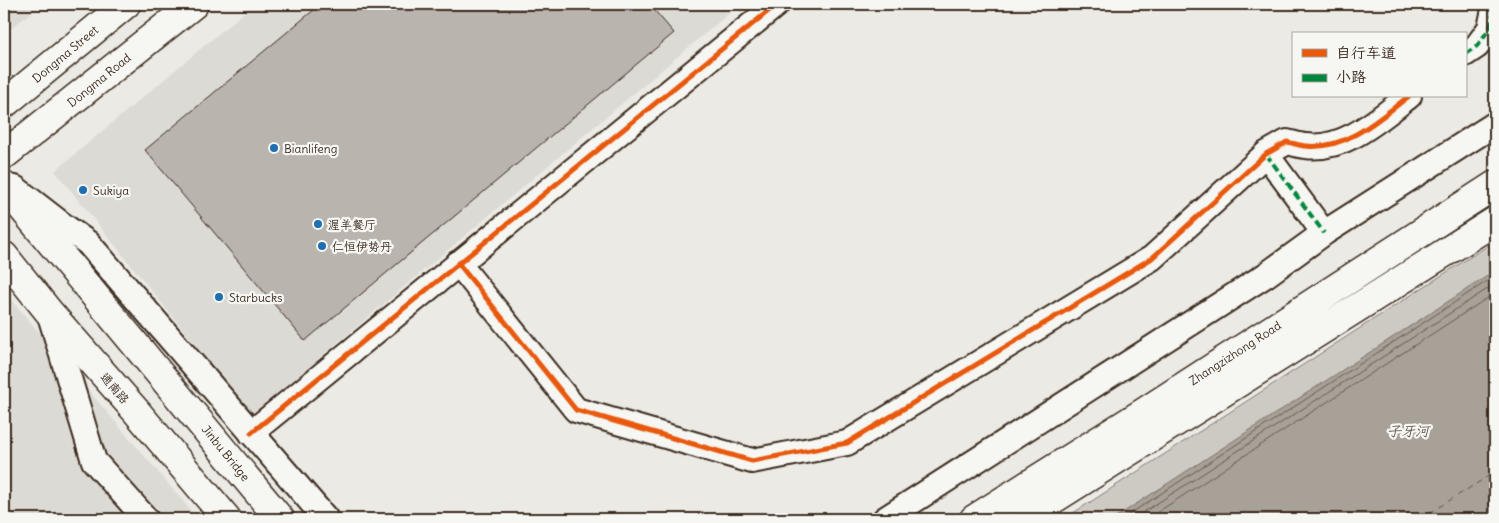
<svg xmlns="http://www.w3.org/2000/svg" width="1499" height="523" font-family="Delius,'LXGW WenKai TC',sans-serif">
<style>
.built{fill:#dcdad4}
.green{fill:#cdcac4;stroke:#847a71}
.water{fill:#a8a198;stroke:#7c7167}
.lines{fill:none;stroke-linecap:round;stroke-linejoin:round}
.shore{stroke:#675a4f;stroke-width:1}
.ferry{stroke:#615449;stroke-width:1;stroke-dasharray:6 5;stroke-linecap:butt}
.building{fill:#bab4ae;stroke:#3b2a1e}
.street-casing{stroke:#3b2a1e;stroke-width:28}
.secondary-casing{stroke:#3b2a1e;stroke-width:31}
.primary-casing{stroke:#3b2a1e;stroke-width:31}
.street{stroke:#f6f6f2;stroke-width:24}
.secondary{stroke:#f6f6f2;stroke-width:28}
.primary{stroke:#f6f6f2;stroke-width:28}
.quiet{stroke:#00873e;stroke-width:4;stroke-dasharray:8 4;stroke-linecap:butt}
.cycleway-casing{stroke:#f6f6f2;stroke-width:8}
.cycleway{stroke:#e8590c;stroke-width:5}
.poi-dot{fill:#1f6fb2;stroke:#f6f6f2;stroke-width:2}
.labels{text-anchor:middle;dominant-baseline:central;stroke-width:4.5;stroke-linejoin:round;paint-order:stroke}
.street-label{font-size:12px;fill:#3b2a1e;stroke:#f6f6f2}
.poi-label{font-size:12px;fill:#3b2a1e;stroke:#f6f6f2;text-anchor:start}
.water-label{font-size:14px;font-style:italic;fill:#615449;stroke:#f6f6f2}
</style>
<rect width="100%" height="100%" fill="#ebeae5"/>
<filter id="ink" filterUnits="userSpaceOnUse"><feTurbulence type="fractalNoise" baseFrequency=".02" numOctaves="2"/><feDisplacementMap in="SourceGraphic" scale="10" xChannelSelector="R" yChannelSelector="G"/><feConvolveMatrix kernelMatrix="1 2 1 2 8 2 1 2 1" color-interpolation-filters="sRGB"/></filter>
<g filter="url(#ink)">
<path class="built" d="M4,4h38l-38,30z
M254,4h486l-488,411 -197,-244z
M4,291l194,228h-194z"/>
<path class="green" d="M1495,241v278h-431z"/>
<path class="water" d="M1495,271v248h-382z"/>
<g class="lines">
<path class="shore" d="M1122,519l373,-243
M1133,519l362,-235
M1147,519l348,-226"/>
<path class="ferry" d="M1420,519l75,-47"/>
</g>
<path class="building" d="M321,4h328l25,29 -369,308 -160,-191z"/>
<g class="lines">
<g class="street-casing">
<path id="street" d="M1465,54l12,-8 13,-18 5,-23
M1266,154l58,79
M15,188l49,38 24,17 238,276
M458,263l118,147 176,51 95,-18 305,-185 114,-104 21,-12c6,1 13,4 19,4 39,5 74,-28 103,-50
M49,312l45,149 52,58
M251,433l526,-429
M885,519l381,-244 58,-42 171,-109"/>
</g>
<g class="secondary-casing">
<path id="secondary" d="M4,186l276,333
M4,256l45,56 87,99 91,108
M974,519l170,-107 351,-227
M1022,519l473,-298"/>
</g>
<g class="primary-casing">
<path id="primary" d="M4,104l122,-100
M4,155l190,-151"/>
</g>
<use href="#street" class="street"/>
<use href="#secondary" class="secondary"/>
<use href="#primary" class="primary"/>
<path class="quiet" d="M1465,54l12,-8 13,-18 5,-23
M1266,154l58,79"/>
<g class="cycleway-casing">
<path id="cycleway" d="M458,263l118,147 176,51 95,-18 305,-185 114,-104 21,-12c6,1 13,4 19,4 39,5 74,-28 103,-50
M251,433l526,-429"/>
</g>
<use href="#cycleway" class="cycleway"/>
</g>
</g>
<g class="poi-dot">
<circle cx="274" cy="148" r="5"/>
<circle cx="83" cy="190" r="5"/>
<circle cx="318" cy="224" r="5"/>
<circle cx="322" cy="246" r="5"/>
<circle cx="219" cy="297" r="5"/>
</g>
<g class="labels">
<g class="street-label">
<text transform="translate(65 54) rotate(-40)">Dongma Street</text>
<text transform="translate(99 80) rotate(-39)">Dongma Road</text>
<text transform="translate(1235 353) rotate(-33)">Zhangzizhong Road</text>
<text transform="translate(115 388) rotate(49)">通南路</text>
<text transform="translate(226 453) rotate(51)">Jinbu Bridge</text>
</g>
<g class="poi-label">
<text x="284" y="148">Bianlifeng</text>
<text x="93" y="190">Sukiya</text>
<text x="328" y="224">渥羊餐厅</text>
<text x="332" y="246">仁恒伊势丹</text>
<text x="229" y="297">Starbucks</text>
</g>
<g class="water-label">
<text x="1408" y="431">子牙河</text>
</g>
</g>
<rect width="1499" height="523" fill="none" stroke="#f6f6f2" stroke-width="20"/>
<rect x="10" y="10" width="1479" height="503" fill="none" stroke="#3b2a1e" stroke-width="2" filter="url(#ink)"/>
<rect x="1292" y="32" width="175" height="65" fill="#f6f6f2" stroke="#aba49d"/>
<rect x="1302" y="49" width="25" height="8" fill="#e8590c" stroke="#aba49d"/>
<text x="1336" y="58" font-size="15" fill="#3b2a1e">自行车道</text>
<rect x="1302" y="74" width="25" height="8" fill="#00873e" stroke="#aba49d"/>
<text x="1336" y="82" font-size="15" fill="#3b2a1e">小路</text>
</svg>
